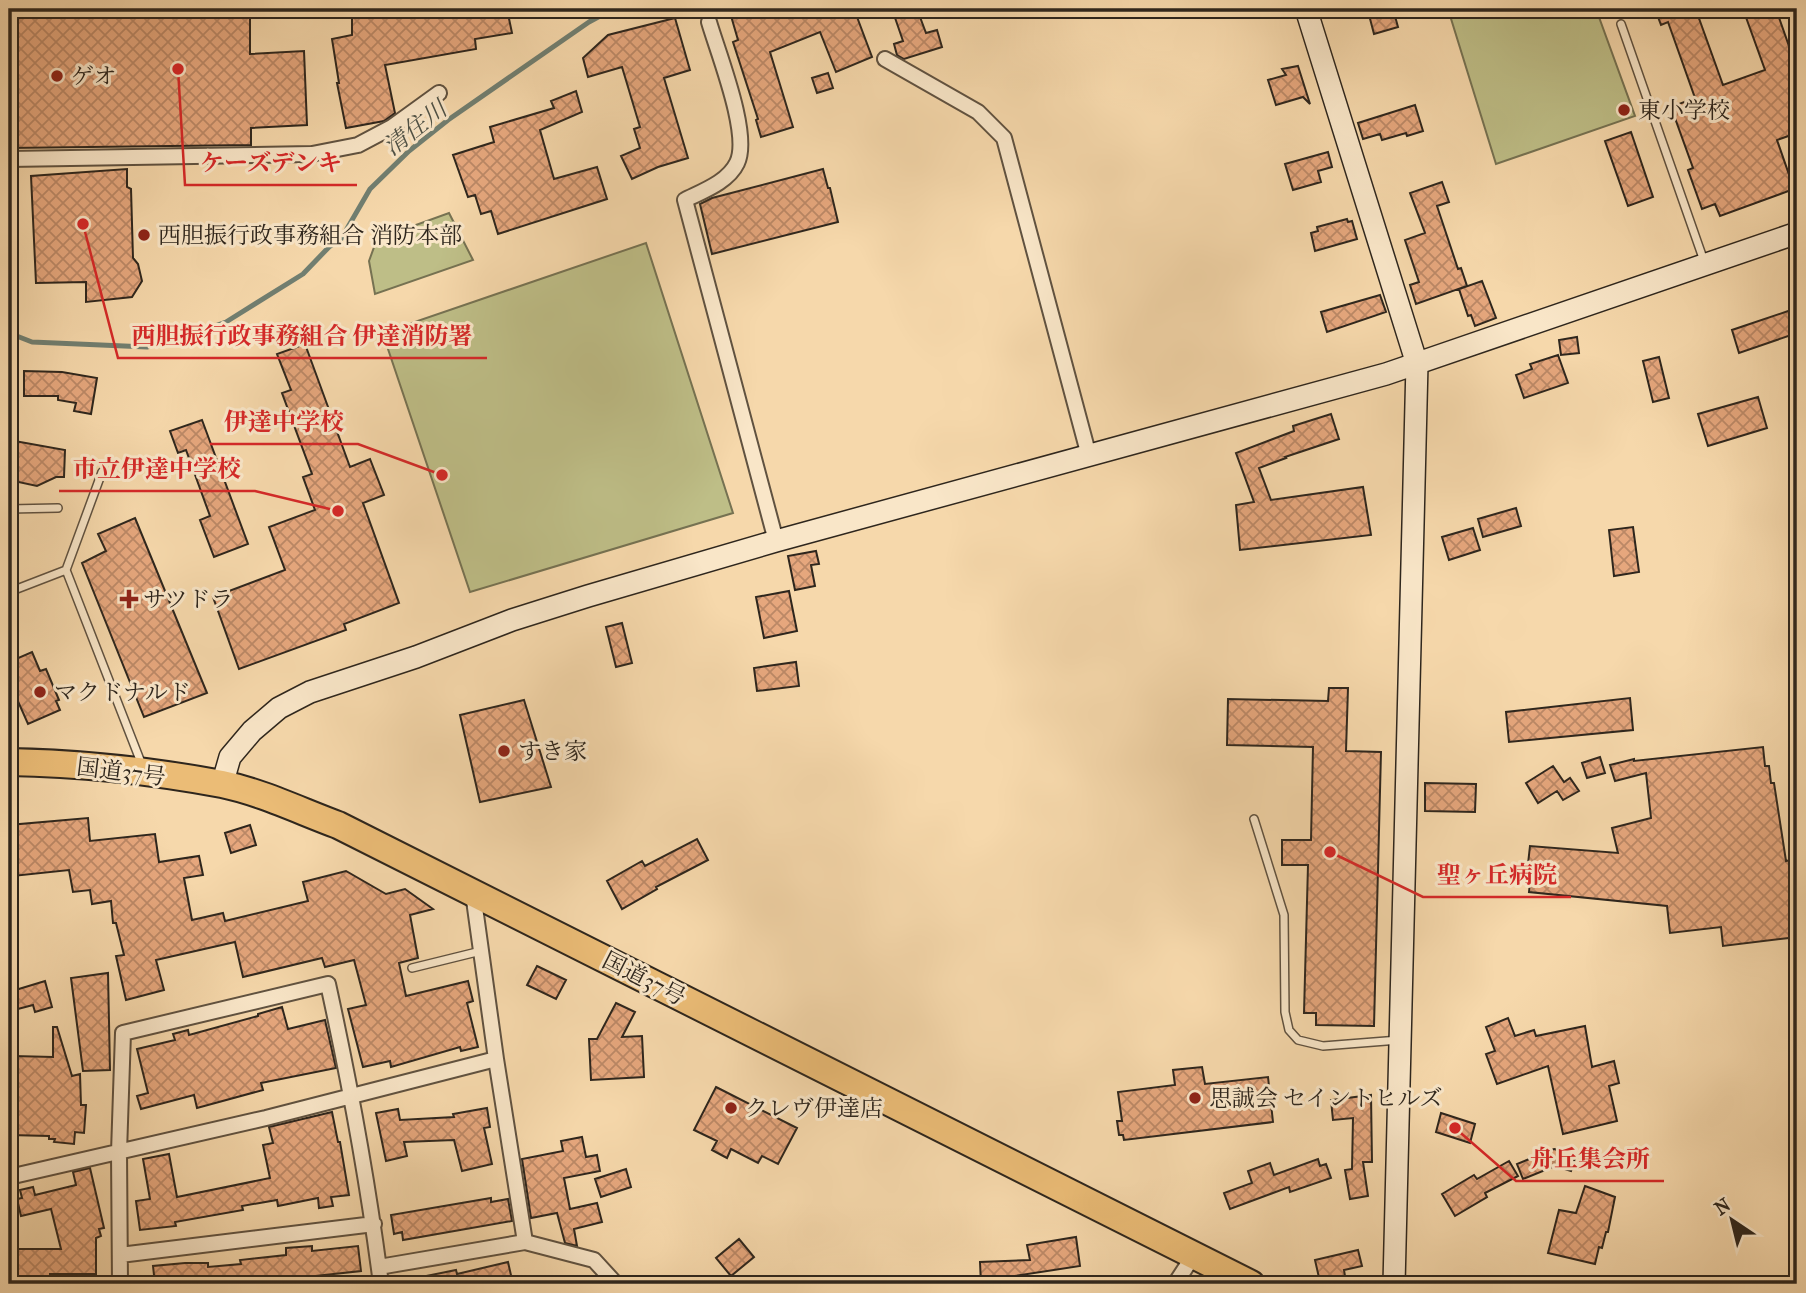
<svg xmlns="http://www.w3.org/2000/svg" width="1806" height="1293" font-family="'IM FELL French Canon','Noto Serif JP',serif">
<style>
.pitch{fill:#bebe87;stroke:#767252;stroke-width:2}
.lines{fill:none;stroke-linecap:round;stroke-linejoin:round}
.stream{stroke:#717f71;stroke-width:5}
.building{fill:url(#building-cross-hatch);stroke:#2e261d;stroke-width:2}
.lane-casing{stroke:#605240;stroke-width:10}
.street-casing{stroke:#605240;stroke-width:18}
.secondary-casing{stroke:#2e261d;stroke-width:24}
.highway-casing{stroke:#2e261d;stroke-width:30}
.lane{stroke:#f9e6c8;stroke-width:7}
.street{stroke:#f9e6c8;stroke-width:14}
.secondary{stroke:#f9e6c8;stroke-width:21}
.highway{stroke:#ebbc76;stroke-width:26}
.poi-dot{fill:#8f2418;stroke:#f9e6c8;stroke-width:2.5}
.labels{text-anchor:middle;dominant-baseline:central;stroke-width:6;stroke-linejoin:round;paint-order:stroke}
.poi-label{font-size:23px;fill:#2e261d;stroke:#f9e6c8;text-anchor:start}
.street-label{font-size:23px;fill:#2e261d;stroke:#f9e6c8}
.water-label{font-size:24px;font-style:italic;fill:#4f5247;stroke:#f9e6c8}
.leader{fill:none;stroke:#d62828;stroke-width:2.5}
.callout-dot{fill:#d62828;stroke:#f9e6c8;stroke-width:2.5}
.callout-label{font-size:24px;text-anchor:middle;font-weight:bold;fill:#d62828;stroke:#f9e6c8;stroke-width:6;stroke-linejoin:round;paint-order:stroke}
</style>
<defs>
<pattern id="building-cross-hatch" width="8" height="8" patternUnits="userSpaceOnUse" patternTransform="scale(1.75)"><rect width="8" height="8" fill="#e6a77d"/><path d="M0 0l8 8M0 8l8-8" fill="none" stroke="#b86"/></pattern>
</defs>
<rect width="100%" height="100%" fill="#f6d8ab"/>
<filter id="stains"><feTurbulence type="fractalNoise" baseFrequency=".00286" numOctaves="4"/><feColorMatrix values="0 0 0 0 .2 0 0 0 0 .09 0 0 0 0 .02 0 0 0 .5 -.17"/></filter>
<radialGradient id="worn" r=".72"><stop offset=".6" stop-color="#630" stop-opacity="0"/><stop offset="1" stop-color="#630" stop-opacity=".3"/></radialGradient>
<path class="pitch" d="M1448,9h148l39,107 -139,48z
M449,213l24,47 -98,34 -6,-33 8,-22z
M646,243l87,270 -263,79 -82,-243 9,-21z"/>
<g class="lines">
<path class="stream" d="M9,333l23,9 115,5 37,-10 42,-15 77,-48 26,-27 12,-8 29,-50 39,-38 39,-31 141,-98 24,-13"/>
</g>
<path class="building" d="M352,9h155l5,24 -37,6 1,10 -91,16 10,48 -11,8 -38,7 -9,-45h2l-7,-44 20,-4z
M729,9h31l1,6 17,-6h76l18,48 -36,15 -16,-40 -50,20 23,75 -32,10 -5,-17 2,-1 -25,-77 5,-2z
M892,9h25l9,24 11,-3 5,17 -38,12 -7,-4 -3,-11 9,-3z
M1376,9h17l5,18 -24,7 -6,-23z
M1655,9h43l-2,1 27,75 42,-15 -22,-61h33l21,60v64l-20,7 17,49 -74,27 -5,-12 -13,5 -14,-39 5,-2 -22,-61 24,-9 -27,-76 -7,3z
M250,13v41l54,-3 3,74 -56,3v17l-242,3v-132z
M675,18l15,52 -26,8 24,80 -30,9 -26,12 -11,-23 19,-8 -6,-19 6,-2 -18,-60 -34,10 -5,-19 25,-23z
M1298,66l12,38 -7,-7 -27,8 -8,-25 18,-5 -4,-6z
M828,73l5,15 -16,5 -5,-15z
M576,91l6,21 -42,18 14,49 43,-12 10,32 -109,35 -7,-23 -10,3 -6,-19 -7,2 -15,-42 41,-13 -4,-15 64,-19 -3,-7z
M1415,105l8,26 -16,5 -1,-3 -24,7 -2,-6 -17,5 -5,-16z
M1631,132l22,65 -25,9 -23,-65z
M1328,152l4,15 -14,4 3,11 -28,8 -8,-26z
M127,169v18l4,2 2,69 5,6 4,17 -10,16 -46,5v-20l-50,1 -5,-107z
M823,169l5,19h2l8,34 -126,32 -12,-50 12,-6z
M1442,182l7,20 -12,4 21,63 3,-1 6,18 -51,18 -6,-19 9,-3 -14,-42 20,-7 -15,-40z
M1347,219l1,3 4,-1 5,18 -42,12 -4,-18 7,-2 -1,-4z
M1482,281l14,37 -21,8 -4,-11 -3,1 -9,-27z
M1380,295l6,17 -59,20 -6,-20z
M1797,308v25l-58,20 -7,-23z
M1577,337l2,16 -18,2 -2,-15z
M305,344l45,123 20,-8 14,36 -21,8 36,100 -55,21 2,6 -107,39 -26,-72 72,-27 -16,-43 46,-17 -12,-33 9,-3 -30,-81 9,-3 -14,-36z
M1558,355l10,28 -44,15 -8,-23 16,-6 -2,-5z
M1659,357l10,41 -16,4 -10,-41z
M24,371l38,1 35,6 -6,36 -17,-3 2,-8 -18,-3v-4h-34z
M1758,397l9,31 -59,18 -10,-32z
M1331,414l8,25 -54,18 1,1 -27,10 12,32 92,-13 8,48 -131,15 -4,-45 18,-3 -18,-49 58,-22 -1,-5z
M202,420l46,124 -34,13 -14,-37 10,-4 -24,-66 -8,3 -8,-22z
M9,440l56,10 -1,27h-8l-19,9 -28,-6z
M1516,508l5,18 -38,11 -5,-18z
M135,518l72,175 -63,24 -62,-154 24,-12 -8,-17z
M1633,527l6,45 -25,4 -5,-46z
M1473,528l7,22 -31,10 -7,-23z
M816,551l3,13 -8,1 4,21 -20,4 -7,-34z
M789,591l8,40 -33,7 -8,-41z
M622,623l10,40 -16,4 -10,-40z
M32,652l8,19 6,-2 13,31 -3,1 4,9 -32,14 -19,-43 7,-3 -7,-16z
M796,662l3,24 -42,5 -3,-23z
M1329,688h19l-2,63 35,1 -7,274 -58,-1v-12h-12l4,-148h-26v-25h29l2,-93 -86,-2 1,-46 100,2z
M1630,698l3,32 -124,12 -3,-30z
M524,700l27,87 -71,15 -20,-87z
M1763,747l2,19h4l2,17h3l12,78 5,-1 3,22h2l1,55 -74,9 -2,-19 -51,6 -3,-27 -138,-14 2,-18 -4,-1 3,-27 88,7 -6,-25 39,-10 -5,-45 -31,8 -5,-16 24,-6v2z
M1600,757l5,16 -18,5 -5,-15z
M1553,766l11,16 6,-4 9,13 -16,9 -6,-9 -19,12 -12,-20z
M1425,783l51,1 -1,28 -50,-1z
M88,818l2,23 65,-7 4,28 40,-6 4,19 -19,3 8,42 31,-7 2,8 83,-20 -5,-19 43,-11 40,23 19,-5 28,20 -23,6 8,43 -19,5 7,33 62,-15 5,20 -6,2 11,44 -17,4 -1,-4 -69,20 -1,-6 -27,6 -15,-58 18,-4 -12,-45 -29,7 -3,-9 -79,19 -8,-35 -79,18 8,30 -38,10 -10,-44 8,-1 -8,-32h-3l-2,-22 -19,3 -2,-14 -17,2 -4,-22 -56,6 -4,-51z
M250,825l6,20 -25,8 -6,-20z
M697,839l11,21 -52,27 1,2 -35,20 -15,-28 35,-20 3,5z
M537,966l29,14 -10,19 -29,-14z
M108,973l2,97 -27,1 -12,-93z
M45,981l7,26 -17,5 -2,-7 -19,5 -5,-18z
M616,1003l19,9 -13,25 20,-1 2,41 -53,3 -2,-41h8z
M282,1007l6,22 37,-9 11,48 -75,15 2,7 -66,18 -3,-13 -53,14 -4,-13 11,-3 -11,-44 38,-9 -2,-6 15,-4 1,5 69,-19v-2z
M1508,1018l7,18 19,-6 2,6 49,-10 7,41 22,-6 5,22 -10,3 8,35 -54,13 -15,-68 -51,18 -11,-30 9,-3 -9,-24z
M53,1027h4l15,49 8,-2 1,31h5l-2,28 -9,-1 -1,12 -20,-2 1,-3h-6v-3l-39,-1 4,-79 39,1z
M1202,1067l3,17 63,-7 5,45 -149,18 -1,-5h-4l-2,-14h5l-4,-29 57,-7 -2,-15z
M716,1087l81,41 -19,36 -16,-8 -4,7 -27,-14 -4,9 -15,-8 5,-9 -23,-11z
M1371,1095l1,67h-9l5,34 -18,3 -5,-29 7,-1 1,-51 -20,2 -2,-20z
M487,1108l3,19 -6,1 8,36 -30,7 -8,-31 -50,2 3,14 -21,5 -10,-48 22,-4 2,11 54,-3 -1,-3z
M332,1112l6,30h2l9,53 -18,2 2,9 -14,2 -1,-10 -40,8 -1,-6 -35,6 1,4 -68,12 1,4 -36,4 -4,-29 14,-2 -7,-40 26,-5 8,43 93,-19 -7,-33 10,-2 -4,-16z
M1441,1113l34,11 -5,19 -34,-11z
M582,1137l4,20 11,-2 3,16 -36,7 6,31 27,-6 5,19 -28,7 3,17 -12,-3 -8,-30 -26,5 -9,-59 41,-8 -2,-10z
M1554,1149l22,6 -5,16 -16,-5 -32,13 -6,-15z
M1318,1159l2,7 6,-2 5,14 -41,14 -1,-5 -59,22 -6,-16 28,-10 -4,-12 22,-8 4,12z
M1509,1161l9,15 -33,17 2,4 -32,19 -13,-22 32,-19 3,4z
M90,1168l14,60 -5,1 2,7 -5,2v36h-46v10h-33v-35h44l-10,-40 -30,7 -4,-17 5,-1 -2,-8 13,-3 2,8 41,-10 -3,-13z
M626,1169l5,18 -30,10 -6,-18z
M1585,1186l30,11 -7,35h-2l-4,16 -3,-1 -4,17 -47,-11 11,-43 17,3z
M491,1198v4l17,-3 4,22 -109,19 -1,-8 -8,2 -3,-19z
M1076,1237l4,29 -72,11 1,7h-28l-1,-22 50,-2 -3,-15z
M739,1239l15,18 -23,19 -15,-18z
M312,1246v5l46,-5 3,25 -73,8v-3l-67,6 1,2h-28l-1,-3 -38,3 -2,-18 32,-3h23v4l33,-3 -1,-4 46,-5v-7z
M1358,1250l4,16 -18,4 1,6 -25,6 -5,-22z
M508,1262l5,22h-96l-1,-6 40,-8 1,4z"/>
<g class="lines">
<g class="lane-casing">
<path id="lane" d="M1621,24l83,237
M9,509l49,-1
M66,570l76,195
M9,592l57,-22 36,-98
M1254,819l30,96 1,97 4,18 9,10 25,6 76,-6
M412,968l69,-17"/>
</g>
<g class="street-casing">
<path id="street" d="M709,22c9,31 42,113 28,141 -9,19 -34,28 -52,37l91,341
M885,59l93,53 26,26 85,318
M9,159l303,-5 46,-9 34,-18 47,-34
M473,893l23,166 29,183
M9,1177l257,-59 230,-59
M120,1255l254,-31
M379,1267l146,-25 69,18 22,24
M120,1284l-1,-132 4,-119 205,-49c22,100 40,199 53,300
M1175,1284l19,-29"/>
</g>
<g class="secondary-casing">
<path id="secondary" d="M1306,9l111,355 -23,920
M222,785l8,-28 22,-26 27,-23 31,-16 106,-35 96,-37 76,-24 188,-55 610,-167 411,-141"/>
</g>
<g class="highway-casing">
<path id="highway" d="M9,762c70,1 143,9 213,22 39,8 78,27 116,41l913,459"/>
</g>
<use href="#lane" class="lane"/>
<use href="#street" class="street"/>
<use href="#secondary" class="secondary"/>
<use href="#highway" class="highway"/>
</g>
<g class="poi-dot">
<circle cx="57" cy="76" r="7"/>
<circle cx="1624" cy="110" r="7"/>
<circle cx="144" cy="235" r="7"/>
<path d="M125.5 588.5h7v7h7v7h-7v7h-7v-7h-7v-7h7z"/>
<circle cx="40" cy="692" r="7"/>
<circle cx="504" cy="751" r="7"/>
<circle cx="1195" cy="1098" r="7"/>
<circle cx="731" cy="1108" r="7"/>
</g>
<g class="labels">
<g class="poi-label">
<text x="71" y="76">ゲオ</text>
<text x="1638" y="110">東小学校</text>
<text x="158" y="235">西胆振行政事務組合 消防本部</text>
<text x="143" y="599">サツドラ</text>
<text x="54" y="692">マクドナルド</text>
<text x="518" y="751">すき家</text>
<text x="1209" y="1098">思誠会 セイントヒルズ</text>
<text x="745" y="1108">クレヴ伊達店</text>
</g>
<g class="street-label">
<text transform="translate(121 772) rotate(7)">国道37号</text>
<text transform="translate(644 979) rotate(27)">国道37号</text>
</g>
<g class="water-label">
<text transform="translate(415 128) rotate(-38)">清住川</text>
</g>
</g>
<path class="leader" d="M178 69L185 185H357M83 224L118 358H487M442 475L358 444H210M338 511L255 491H59M1330 852L1423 897H1571M1455 1128L1516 1181H1664"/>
<g class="callout-dot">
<circle cx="178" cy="69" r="7"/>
<circle cx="83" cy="224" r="7"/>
<circle cx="442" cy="475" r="7"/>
<circle cx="338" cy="511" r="7"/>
<circle cx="1330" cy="852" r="7"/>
<circle cx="1455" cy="1128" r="7"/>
</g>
<g class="callout-label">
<text x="271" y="171">ケーズデンキ</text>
<text x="302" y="344">西胆振行政事務組合 伊達消防署</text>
<text x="284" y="430">伊達中学校</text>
<text x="157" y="477">市立伊達中学校</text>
<text x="1497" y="883">聖ヶ丘病院</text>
<text x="1590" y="1167">舟丘集会所</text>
</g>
<rect width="1806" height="1293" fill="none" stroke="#f6d8ab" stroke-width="35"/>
<rect x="10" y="10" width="1785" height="1272" fill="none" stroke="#2e261d" stroke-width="3.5"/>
<rect x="18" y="18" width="1771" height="1258" fill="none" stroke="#2e261d" stroke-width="2"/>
<g transform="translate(1732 1220) rotate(325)" stroke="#f9e6c8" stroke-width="5" paint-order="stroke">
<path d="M0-5L12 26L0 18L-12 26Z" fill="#2e261d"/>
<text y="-10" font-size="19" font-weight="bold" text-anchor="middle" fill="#2e261d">N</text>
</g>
<rect width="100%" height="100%" filter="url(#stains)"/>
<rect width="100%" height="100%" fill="url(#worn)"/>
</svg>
